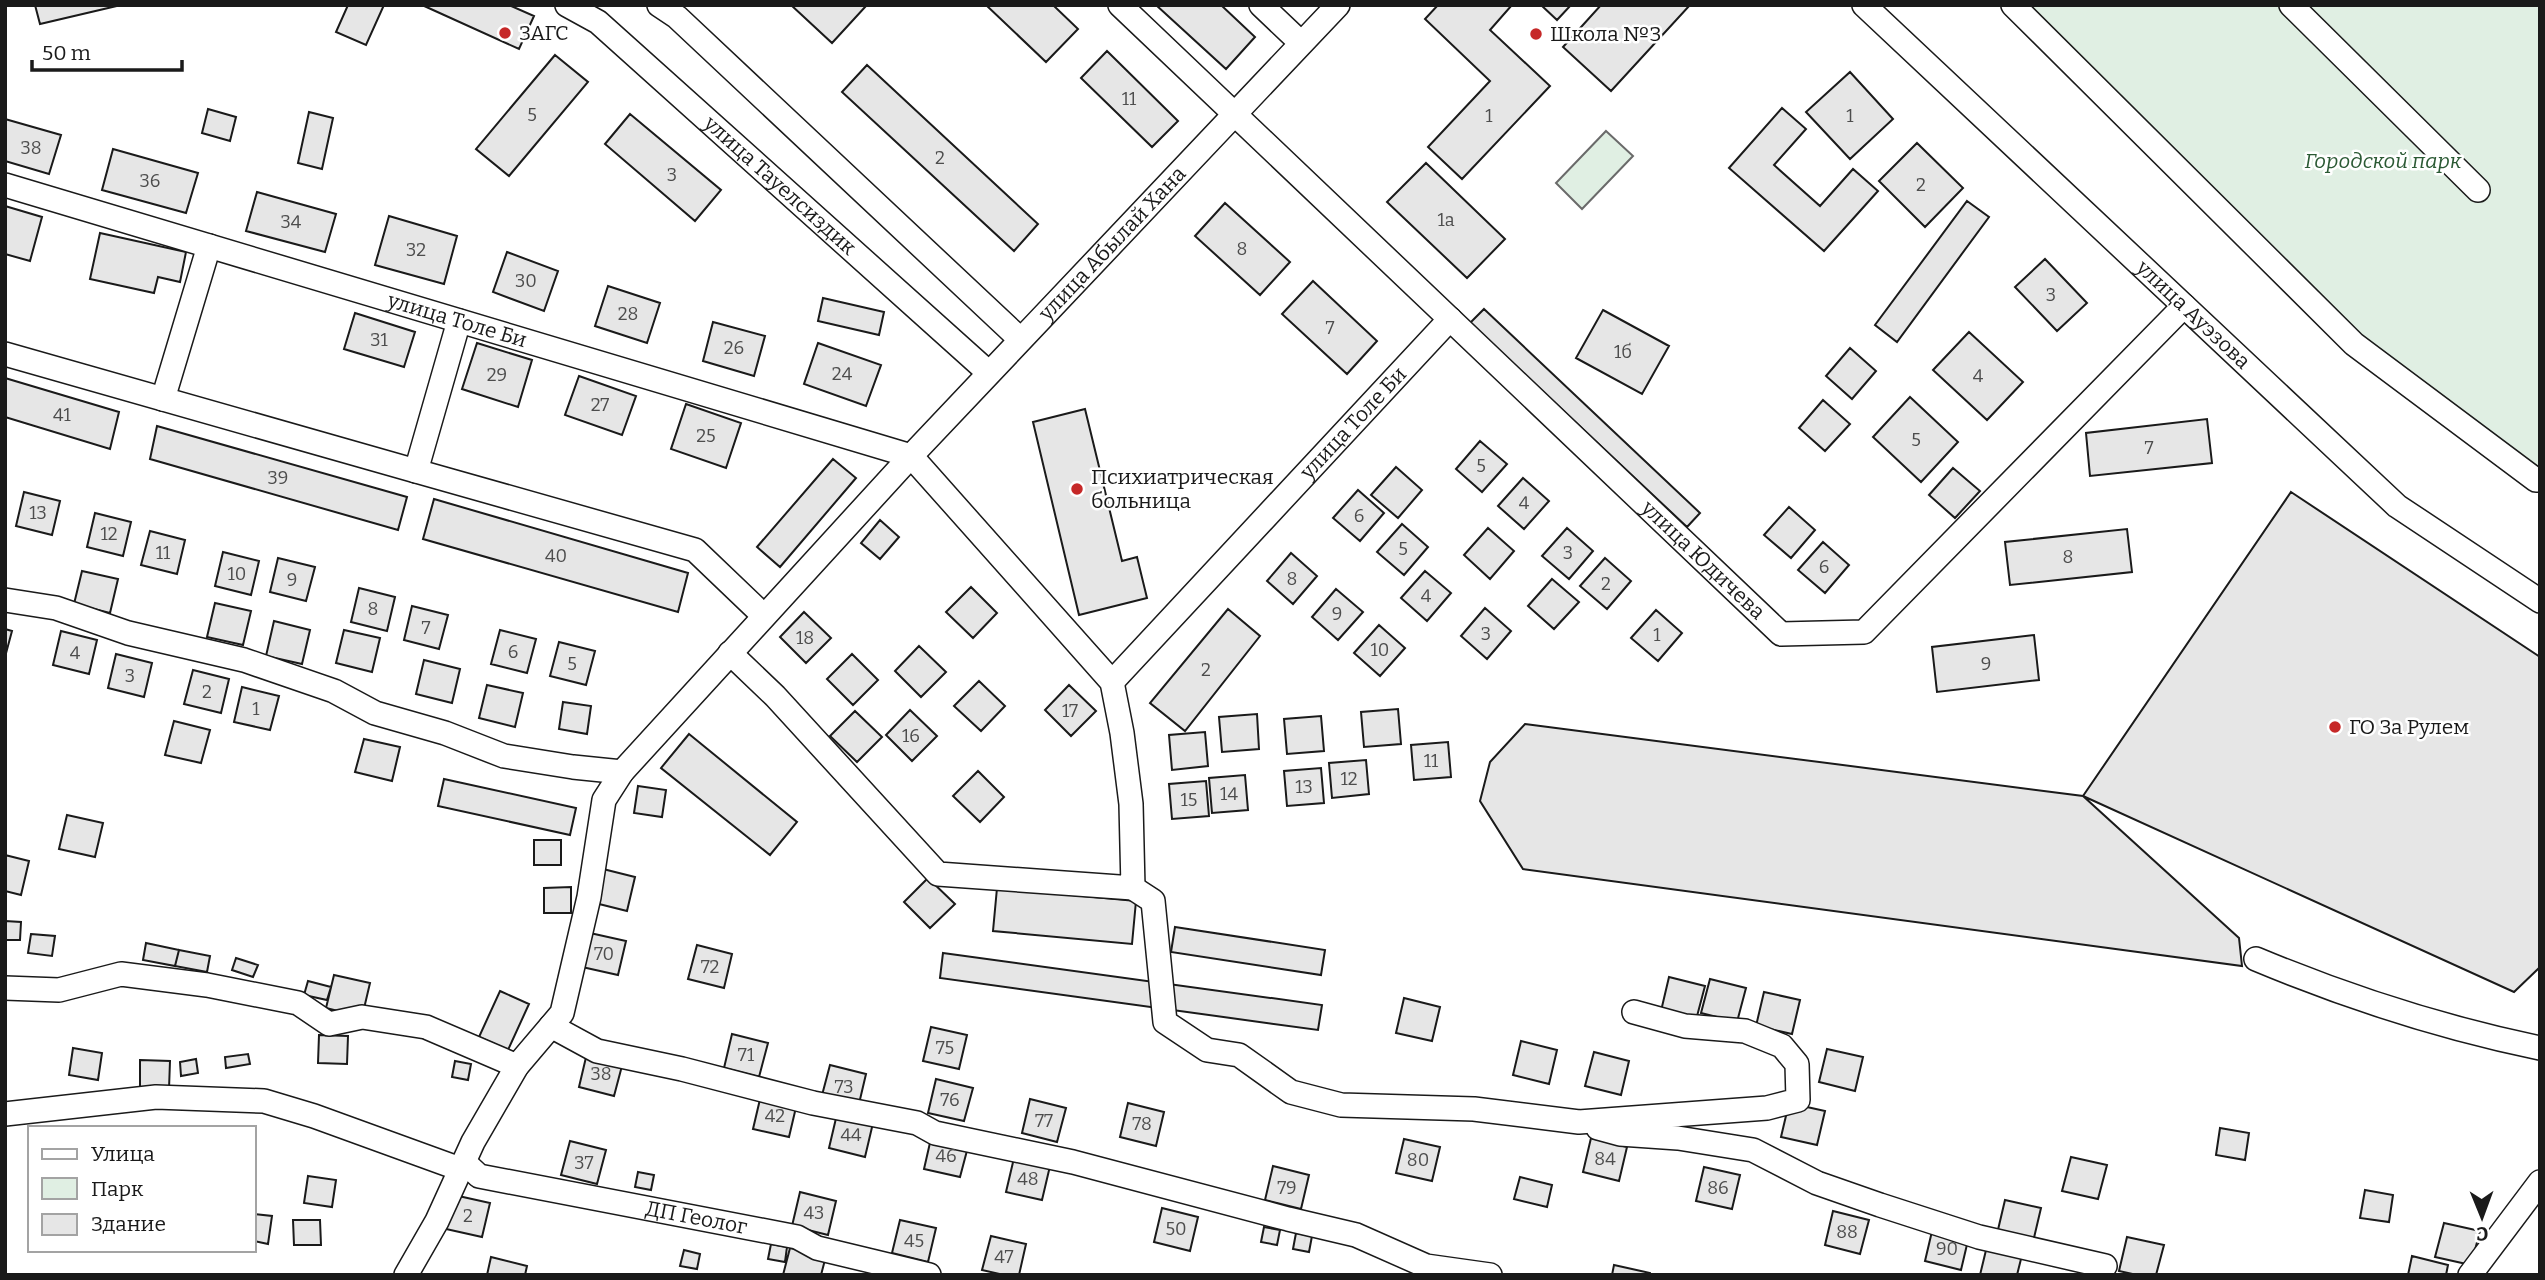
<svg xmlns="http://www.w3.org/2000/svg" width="2545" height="1280" font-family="Bitter,serif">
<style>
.green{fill:#e0efe3;stroke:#6a6a6a;stroke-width:2}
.building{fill:#e6e6e6;stroke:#1a1a1a;stroke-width:2}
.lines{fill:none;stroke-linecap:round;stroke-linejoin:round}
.minor-casing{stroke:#1a1a1a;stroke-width:26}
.minor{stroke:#fff;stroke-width:23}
.poi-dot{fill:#c62828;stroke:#fff;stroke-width:2.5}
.labels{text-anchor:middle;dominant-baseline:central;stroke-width:5;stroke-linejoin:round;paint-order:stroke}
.number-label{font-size:18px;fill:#4d4d4d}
.poi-label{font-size:21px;fill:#1a1a1a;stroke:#fff;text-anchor:start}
.park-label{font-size:21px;font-style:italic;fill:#2b5a34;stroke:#fff}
.street-label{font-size:21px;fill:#1a1a1a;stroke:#fff}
</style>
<rect width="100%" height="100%" fill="#fff"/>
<path class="green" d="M2004,5h536v484l-188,-140z
M1606,131l27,25 -51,53 -26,-26z"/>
<path class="building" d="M35,5h86l-81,19z
M348,5h36l-18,40 -30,-13z
M422,5h87l25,11 -15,33z
M791,5h74l1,1 -34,37z
M986,5h67l25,24 -32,33z
M1156,5h65l34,32 -29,32z
M1438,5h74l-22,25 60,56 -88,93 -34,-32 62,-66 -65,-62z
M1541,5h30l-14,15z
M1601,5h89l-79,86 -48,-44z
M1107,51l71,70 -26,26 -71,-69z
M555,55l33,27 -79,94 -33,-27z
M867,65l171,159 -24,27 -172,-159z
M1850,72l43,47 -43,40 -44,-47z
M1782,108l24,21 -32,36 46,41 33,-37 25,22 -54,60 -95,-83z
M208,109l28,8 -6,24 -28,-8z
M309,112l24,6 -11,51 -24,-6z
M630,114l91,76 -26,31 -90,-77z
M5,119l56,16 -12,39 -44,-13z
M1917,143l46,45 -38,39 -46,-46z
M113,149l85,24 -12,40 -84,-23z
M1426,163l79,76 -38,39 -80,-76z
M257,192l79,22 -11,38 -79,-21z
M1967,201l22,16 -92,125 -22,-17z
M1225,203l65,59 -30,33 -65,-59z
M5,206l37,11 -12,44 -25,-7z
M389,216l68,20 -13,48 -69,-19z
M100,233l86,19 -6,30 -22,-5 -4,16 -64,-14z
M507,252l51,19 -14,40 -51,-19z
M2045,259l42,44 -30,28 -42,-44z
M1313,281l64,60 -30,33 -65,-60z
M608,286l52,17 -13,40 -52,-17z
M823,298l61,14 -5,23 -61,-14z
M1484,309l216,204 -13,14 -217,-204z
M1603,310l66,36 -27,48 -66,-36z
M355,313l60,19 -11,35 -60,-18z
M713,322l52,14 -11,40 -51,-15z
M1969,332l54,50 -36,38 -54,-50z
M477,343l55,17 -14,47 -56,-18z
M818,343l63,22 -15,41 -62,-22z
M1850,348l26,23 -24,28 -26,-23z
M579,376l57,20 -14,39 -57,-20z
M5,378l114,34 -9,37 -105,-32z
M1910,397l48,45 -37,40 -48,-45z
M1823,400l27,24 -25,27 -26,-23z
M686,404l55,19 -15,45 -55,-19z
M1085,409l37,152 15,-4 10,41 -68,17 -46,-193z
M2207,419l5,44 -122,13 -4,-43z
M157,426l250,71 -9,33 -248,-71z
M1480,441l27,23 -25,28 -26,-23z
M833,459l23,19 -76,89 -23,-20z
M1396,467l26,23 -24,28 -27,-23z
M1953,468l27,23 -25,27 -26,-23z
M1523,478l26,23 -25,28 -26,-23z
M1358,490l26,23 -24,28 -27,-23z
M24,492l36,9 -8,34 -36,-9z
M2291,492l249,165v310l-26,25 -431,-196z
M434,499l254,74 -10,39 -255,-73z
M1789,507l26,23 -24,28 -27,-23z
M95,513l36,9 -8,34 -36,-9z
M880,520l19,17 -19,22 -19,-16z
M1402,524l26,23 -24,28 -27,-23z
M1488,528l26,23 -24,28 -26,-24z
M1567,528l26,23 -24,28 -27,-23z
M2127,529l5,43 -122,13 -5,-43z
M150,531l35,9 -8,34 -36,-9z
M1823,542l26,23 -24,28 -27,-23z
M223,552l36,9 -8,34 -36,-9z
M1291,553l26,23 -24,28 -26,-23z
M278,558l37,9 -9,34 -36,-9z
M1605,558l26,23 -24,28 -27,-23z
M82,571l36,8 -8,34 -36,-9z
M1425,571l26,22 -24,28 -26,-23z
M1552,579l27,23 -25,27 -26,-23z
M971,587l26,26 -24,25 -27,-26z
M359,588l36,9 -8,34 -36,-9z
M1336,589l27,23 -25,28 -26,-23z
M215,603l36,8 -8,34 -36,-8z
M412,606l36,9 -9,34 -35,-9z
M1485,608l26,23 -24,28 -26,-23z
M1228,609l32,27 -75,95 -35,-28z
M1656,610l26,23 -24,28 -27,-23z
M804,612l27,26 -25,25 -26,-26z
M274,621l36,9 -8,34 -36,-8z
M1379,625l26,23 -25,28 -26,-23z
M5,629l7,2 -7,26z
M344,630l36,8 -8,34 -36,-9z
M500,630l36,9 -9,34 -36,-9z
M61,631l36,9 -8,34 -36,-9z
M2034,635l5,45 -102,12 -5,-45z
M559,642l36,9 -9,34 -36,-9z
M919,646l27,26 -25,25 -26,-26z
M116,654l36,9 -8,34 -36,-9z
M852,654l26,26 -25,25 -26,-26z
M424,660l36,9 -8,34 -36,-9z
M193,670l36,9 -8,34 -37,-9z
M979,681l26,25 -24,25 -27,-25z
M487,685l36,8 -8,34 -36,-9z
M1069,685l27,26 -25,25 -26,-26z
M242,687l37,9 -9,34 -36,-8z
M563,702l28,4 -4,28 -28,-5z
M1398,709l3,35 -37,3 -3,-35z
M910,710l27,26 -25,25 -26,-26z
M855,711l27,26 -25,25 -27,-26z
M1257,714l2,35 -37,3 -3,-35z
M1321,716l3,35 -37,3 -3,-35z
M174,721l36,9 -9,33 -36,-8z
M1525,724l558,72 156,142 3,28 -719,-97 -43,-68 10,-39z
M1205,732l3,34 -36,4 -3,-35z
M689,734l108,88 -27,33 -109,-87z
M364,739l36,8 -8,34 -37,-9z
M1448,742l3,35 -37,3 -3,-35z
M1366,760l3,34 -37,4 -3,-35z
M1321,768l3,35 -37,3 -3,-35z
M978,771l26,26 -24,25 -27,-26z
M1245,775l3,35 -36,3 -3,-35z
M444,779l132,29 -6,27 -132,-29z
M1206,781l3,35 -37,3 -3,-35z
M638,786l28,4 -4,27 -28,-4z
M67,815l36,8 -8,34 -36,-8z
M534,840h27v25h-27z
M5,855l24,6 -8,34 -16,-4z
M599,868l36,9 -8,34 -36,-9z
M928,878l27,26 -25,24 -26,-26z
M571,887v26h-27v-25z
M997,888l139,13 -4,43 -139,-13z
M5,921l16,1 -1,18h-15z
M1175,927l150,23 -4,25 -150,-23z
M590,933l36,8 -8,34 -36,-8z
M31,934l24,2 -3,20 -24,-3z
M146,943l33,7 -4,16 -32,-6z
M697,945l35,9 -8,34 -36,-9z
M179,950l31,6 -3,16 -32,-6z
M943,953l379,52 -4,25 -378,-52z
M236,958l22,7 -5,12 -21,-7z
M334,975l36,8 -8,34 -36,-9z
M1669,977l36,9 -9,34 -35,-9z
M1710,979l36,9 -9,34 -36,-9z
M308,981l23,6 -4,13 -23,-5z
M500,991l29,13 -21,46 -29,-13z
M1764,992l36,8 -8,34 -36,-8z
M1404,998l36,9 -8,34 -36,-8z
M931,1027l36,8 -8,34 -36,-8z
M732,1034l36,9 -9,34 -35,-9z
M319,1035l29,1 -1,28 -29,-1z
M1521,1041l36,9 -8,34 -36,-9z
M73,1048l29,5 -4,27 -29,-5z
M1827,1049l36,8 -8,34 -36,-9z
M1594,1052l35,9 -8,34 -36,-9z
M587,1053l36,9 -9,34 -35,-9z
M248,1054l2,10 -24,4 -1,-11z
M196,1059l2,14 -17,3 -1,-14z
M140,1060l30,1 -1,28 -29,-1z
M455,1061l16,3 -3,16 -16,-3z
M830,1065l36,9 -8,34 -37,-9z
M936,1079l37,9 -9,33 -36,-8z
M761,1095l36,8 -8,34 -36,-8z
M1030,1099l36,9 -9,34 -35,-9z
M1128,1103l36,9 -8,34 -36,-9z
M1789,1103l36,8 -8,34 -36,-8z
M837,1114l36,9 -8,34 -36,-9z
M2220,1128l29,5 -4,27 -29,-5z
M932,1134l37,9 -9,34 -36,-8z
M1591,1138l36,9 -8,34 -36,-9z
M1404,1139l36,8 -8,34 -36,-8z
M570,1141l36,9 -9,34 -36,-9z
M2071,1157l36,8 -9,34 -36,-8z
M1014,1158l36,8 -8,34 -36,-8z
M1273,1166l36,9 -8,34 -36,-9z
M1704,1167l36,8 -8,34 -36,-8z
M638,1172l16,3 -3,15 -16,-3z
M308,1176l28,4 -4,27 -28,-4z
M1520,1177l32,8 -5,22 -33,-8z
M2365,1190l28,5 -4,27 -29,-4z
M800,1192l36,9 -8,34 -36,-9z
M454,1195l36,8 -8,34 -36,-8z
M2005,1200l36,8 -8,34 -36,-8z
M1162,1208l36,9 -8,34 -36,-9z
M1833,1211l36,9 -9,34 -35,-9z
M254,1214l18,2 -4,28 -14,-3z
M293,1220h27l1,25h-27z
M900,1220l36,8 -8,34 -36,-9z
M2444,1223l36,8 -9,34 -36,-8z
M1264,1227l16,3 -3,15 -16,-3z
M1933,1227l36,9 -8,34 -36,-9z
M1296,1233l16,3 -3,16 -16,-3z
M991,1236l35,8 -7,31h-15l-22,-5z
M2127,1237l37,8 -8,30h-19l-18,-4z
M771,1244l16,3 -2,15 -17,-3z
M1987,1246l35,9 -5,20h-37z
M790,1248l36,8 -5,19h-38z
M684,1250l16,4 -3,15 -17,-3z
M2412,1256l36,9 -2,10h-38z
M491,1257l36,9 -2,9h-38z
M1614,1265l36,8v2h-38z"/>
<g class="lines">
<g class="minor-casing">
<g id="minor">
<path id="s1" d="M567,5l31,17 391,351"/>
<path d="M659,5l18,12 343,322"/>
<path id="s2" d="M1120,5l661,629 83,-2 320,-326"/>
<path d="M1261,5l40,38"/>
<path id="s3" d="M1864,5l533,501 143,95"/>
<path d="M2013,5l341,339 182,136h4"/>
<path d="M2291,5l187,185"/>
<path id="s4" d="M5,185l906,271 201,226 10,51 9,71 2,84 -195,-14 -163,-178 -45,-43"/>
<path d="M5,354l411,117 43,-150"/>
<path d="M163,399l46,-153"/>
<path d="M416,471l279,79 69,66"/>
<path d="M5,600l51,8 72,25 116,27 90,31 41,22 70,20 59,23 69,11 49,5"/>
<path id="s5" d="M1112,682l338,-363"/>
<path d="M1133,888l20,13 12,121 42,28 32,5 52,37 50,13 133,4 105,13 188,-14 31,-8 -1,-36 -15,-18 -37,-15 -60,-5 -51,-14"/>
<path d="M2256,959c91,38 187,69 284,89"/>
<path d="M5,988l54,2 62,-16 86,11 91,18 31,21 33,-7 64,10 91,39"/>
<path d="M551,1026l46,25 85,18 131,34 104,20 18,10 138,29 215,57 68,16 70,31 64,9"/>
<path d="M5,1114l151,-17 108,4 50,15 146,53"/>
<path d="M1598,1128l22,6 58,4 75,12 64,33 63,22 99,32 126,29"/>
<path id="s6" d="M464,1162l15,14 318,61 20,11 112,27"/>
<path id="s7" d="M406,1275l31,-54 36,-79 44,-76 45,-53 27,-116 15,-97 18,-28 289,-316 427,-451"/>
<path d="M2470,1275l70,-93"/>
</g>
</g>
<use href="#minor" class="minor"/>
</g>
<g class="poi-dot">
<circle cx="505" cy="33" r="7"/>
<circle cx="1536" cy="34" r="7"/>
<circle cx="1077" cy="489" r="7"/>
<circle cx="2335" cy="727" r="7"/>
</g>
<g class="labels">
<g class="number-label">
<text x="1129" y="99">11</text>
<text x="532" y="115">5</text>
<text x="1489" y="116">1</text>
<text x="1850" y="116">1</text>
<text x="31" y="148">38</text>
<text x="940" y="158">2</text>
<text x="672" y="175">3</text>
<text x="150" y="181">36</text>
<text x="1921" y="185">2</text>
<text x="1446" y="220">1а</text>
<text x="291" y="222">34</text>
<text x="1242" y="249">8</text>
<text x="416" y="250">32</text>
<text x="526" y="281">30</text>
<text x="2051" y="295">3</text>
<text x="628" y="314">28</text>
<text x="1330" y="328">7</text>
<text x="379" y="340">31</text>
<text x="734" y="348">26</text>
<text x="1623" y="352">1б</text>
<text x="842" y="374">24</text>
<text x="497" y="375">29</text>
<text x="1978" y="376">4</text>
<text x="600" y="405">27</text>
<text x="62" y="415">41</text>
<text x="706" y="436">25</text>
<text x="1916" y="440">5</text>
<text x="2149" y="448">7</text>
<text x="1481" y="466">5</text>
<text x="278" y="478">39</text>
<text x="1524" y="503">4</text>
<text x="38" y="513">13</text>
<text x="1359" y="516">6</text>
<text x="109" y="534">12</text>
<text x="1403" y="549">5</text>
<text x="163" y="553">11</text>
<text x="1568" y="553">3</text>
<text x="556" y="556">40</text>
<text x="2068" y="557">8</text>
<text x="1824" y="567">6</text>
<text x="237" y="574">10</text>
<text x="1292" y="579">8</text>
<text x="292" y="580">9</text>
<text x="1606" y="584">2</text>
<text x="1426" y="596">4</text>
<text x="373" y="609">8</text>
<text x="1337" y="614">9</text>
<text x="426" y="628">7</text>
<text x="1486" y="634">3</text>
<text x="1657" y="635">1</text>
<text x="805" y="638">18</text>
<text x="1380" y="650">10</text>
<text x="513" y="652">6</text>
<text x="75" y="653">4</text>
<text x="572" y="664">5</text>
<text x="1986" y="664">9</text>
<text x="1206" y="670">2</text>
<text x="130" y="676">3</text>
<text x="207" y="692">2</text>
<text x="256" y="709">1</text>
<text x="1070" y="711">17</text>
<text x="911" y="736">16</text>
<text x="1431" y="761">11</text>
<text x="1349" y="779">12</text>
<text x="1304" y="787">13</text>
<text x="1229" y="794">14</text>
<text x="1189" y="800">15</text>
<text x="604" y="954">70</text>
<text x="710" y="967">72</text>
<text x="945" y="1048">75</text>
<text x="746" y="1055">71</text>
<text x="601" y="1074">38</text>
<text x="844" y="1087">73</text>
<text x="950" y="1100">76</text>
<text x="775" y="1116">42</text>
<text x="1044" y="1121">77</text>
<text x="1142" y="1124">78</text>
<text x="851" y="1135">44</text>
<text x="946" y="1156">46</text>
<text x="1605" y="1159">84</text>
<text x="1418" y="1160">80</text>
<text x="584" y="1163">37</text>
<text x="1028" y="1179">48</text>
<text x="1287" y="1188">79</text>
<text x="1718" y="1188">86</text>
<text x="814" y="1213">43</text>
<text x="468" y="1216">2</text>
<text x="1176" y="1229">50</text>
<text x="1847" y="1232">88</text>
<text x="914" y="1241">45</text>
<text x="1947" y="1249">90</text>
<text x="1004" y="1257">47</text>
</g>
<g class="poi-label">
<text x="519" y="33">ЗАГС</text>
<text x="1550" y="34">Школа №3</text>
<text x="1091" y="477">Психиатрическая<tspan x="1091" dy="24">больница</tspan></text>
<text x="2349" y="727">ГО За Рулем</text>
</g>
<g class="park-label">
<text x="2383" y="161">Городской парк</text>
</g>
<g class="street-label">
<text stroke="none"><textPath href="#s1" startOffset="280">улица Тауелсиздик</textPath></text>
<text stroke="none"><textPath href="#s7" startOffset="1278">улица Абылай Хана</textPath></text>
<text stroke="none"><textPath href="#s3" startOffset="452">улица Ауэзова</textPath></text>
<text stroke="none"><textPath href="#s4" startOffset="472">улица Толе Би</textPath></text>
<text stroke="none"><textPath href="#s5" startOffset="354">улица Толе Би</textPath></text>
<text stroke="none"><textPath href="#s2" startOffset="805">улица Юдичева</textPath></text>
<text stroke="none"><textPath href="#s6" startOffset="242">ДП Геолог</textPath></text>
</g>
</g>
<rect width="2545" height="1280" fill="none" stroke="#1a1a1a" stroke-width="14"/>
<rect x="28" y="1126" width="228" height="126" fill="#ffffff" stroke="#a3a3a3" stroke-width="2"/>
<rect x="42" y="1149" width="35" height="10" fill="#ffffff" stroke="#a3a3a3" stroke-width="2"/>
<text x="91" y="1161" font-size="21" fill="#1a1a1a">Улица</text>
<rect x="42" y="1178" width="35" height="21" fill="#e0efe3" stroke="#a3a3a3" stroke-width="2"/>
<text x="91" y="1196" font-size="21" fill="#1a1a1a">Парк</text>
<rect x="42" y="1214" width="35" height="21" fill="#e6e6e6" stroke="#a3a3a3" stroke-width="2"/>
<text x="91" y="1231" font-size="21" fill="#1a1a1a">Здание</text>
<g transform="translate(2482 1217) rotate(179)" stroke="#ffffff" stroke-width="5" paint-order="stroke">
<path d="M0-5L12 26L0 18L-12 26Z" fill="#1a1a1a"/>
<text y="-10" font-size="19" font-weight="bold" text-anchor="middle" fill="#1a1a1a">С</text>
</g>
<path d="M32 60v10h150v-10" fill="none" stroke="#1a1a1a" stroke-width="3.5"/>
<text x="42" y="60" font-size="21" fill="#1a1a1a" stroke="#ffffff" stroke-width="5" paint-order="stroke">50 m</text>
</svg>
